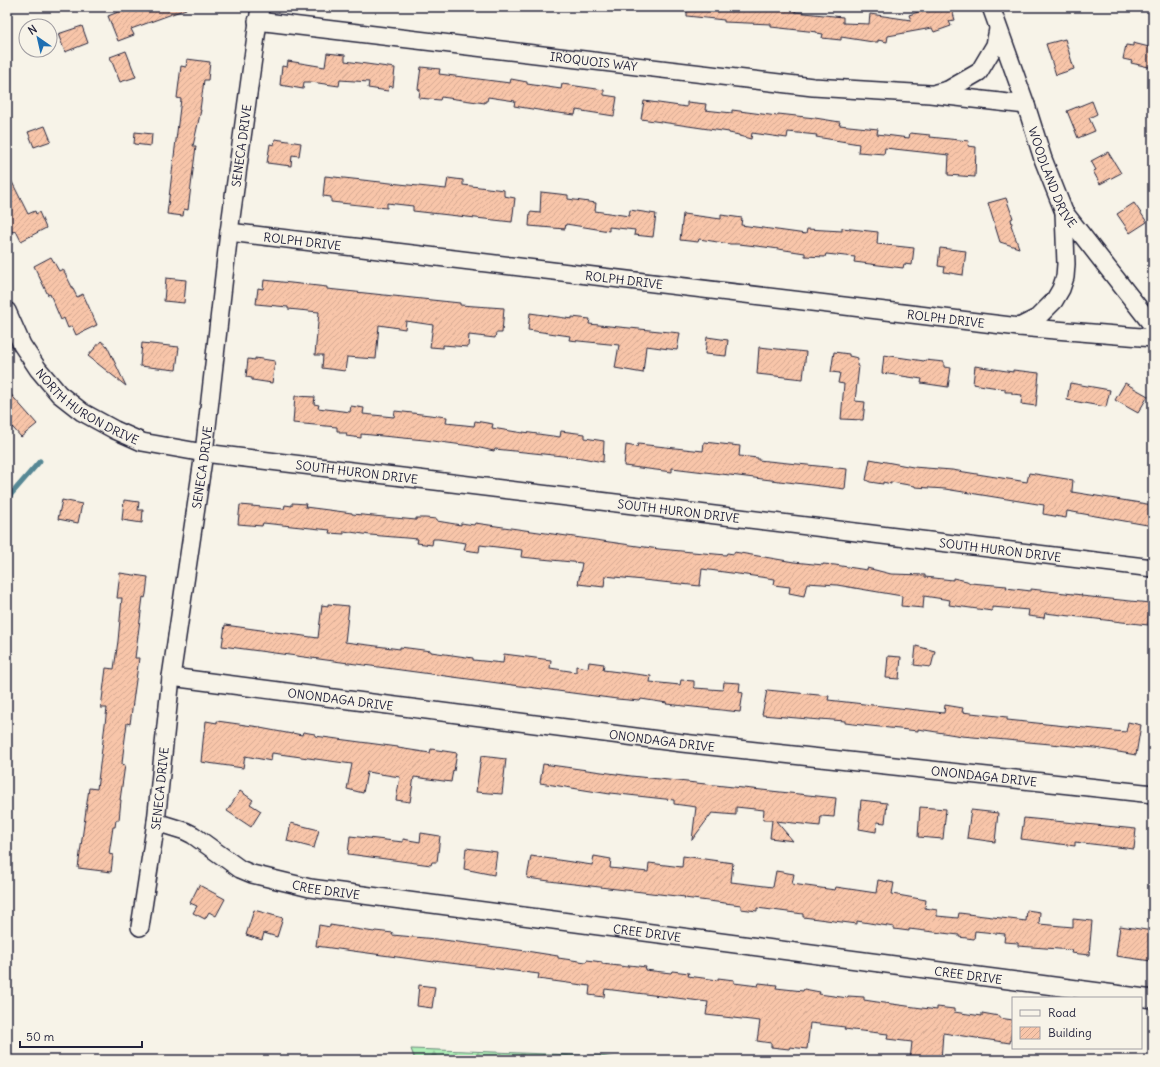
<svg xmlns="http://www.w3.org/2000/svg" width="1160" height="1067" font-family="Delius,sans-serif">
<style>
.forest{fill:url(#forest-firs);stroke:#688879}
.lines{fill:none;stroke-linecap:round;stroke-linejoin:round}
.stream{stroke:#568794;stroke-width:5}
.building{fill:url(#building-hatch);stroke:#22223b}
.minor-casing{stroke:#22223b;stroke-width:20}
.minor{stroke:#f7f3e8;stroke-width:17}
.labels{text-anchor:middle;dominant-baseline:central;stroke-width:3.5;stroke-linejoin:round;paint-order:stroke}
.street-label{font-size:12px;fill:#22223b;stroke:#f7f3e8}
</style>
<defs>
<pattern id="forest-firs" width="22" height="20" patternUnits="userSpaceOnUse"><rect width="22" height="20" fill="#afefb7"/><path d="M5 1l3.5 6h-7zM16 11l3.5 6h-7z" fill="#96cd9e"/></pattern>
<pattern id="building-hatch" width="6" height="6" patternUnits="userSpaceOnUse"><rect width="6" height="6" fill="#f8c5a9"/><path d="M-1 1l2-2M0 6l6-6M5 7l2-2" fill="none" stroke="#d4a992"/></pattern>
</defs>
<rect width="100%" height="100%" fill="#f7f3e8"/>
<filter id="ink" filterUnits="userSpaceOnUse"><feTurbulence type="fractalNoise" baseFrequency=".025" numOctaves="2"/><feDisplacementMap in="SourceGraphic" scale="8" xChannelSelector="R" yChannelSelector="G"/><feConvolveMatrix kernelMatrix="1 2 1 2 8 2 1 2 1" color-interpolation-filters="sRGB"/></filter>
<g filter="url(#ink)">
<path class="forest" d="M411,1049l190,7 23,4h-209z"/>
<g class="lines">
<path class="stream" d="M7,499l33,-38"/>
</g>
<path class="building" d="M131,7h55v2l-55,20 3,6 -16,6 -10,-25z
M687,7h109l-1,5 48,5v6l26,1 1,-10 41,6 -2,-5 24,-8h18l4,13 -6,1 2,5 -17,6 -2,-4 -44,8 -1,6 -9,-2v2h-5l-32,-5v3l-19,-2 1,-4 -6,-1v-1l-46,-5v-3l-47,-2v-2l-37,-4z
M82,26l6,17 -23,9 -7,-18z
M1065,39l9,30 -18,6 -10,-31z
M1133,43l20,5v20l-22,-5 1,-2 -9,-2 3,-14 7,1z
M126,51l10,26 -16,5 -10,-25z
M327,53l18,2v6l50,7 -2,19 -4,-1 -1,5 -20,-3 1,-6 -29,-2 -1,6 -28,-4h-7l-1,7 -23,-4 2,-19 5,1 1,-6 37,6z
M187,59l23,3 -2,18h-4l-4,30h1l-8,36h3l-8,64 -4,-1 -1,7 -16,-2 14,-115 -4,-1 4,-32 5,1z
M421,67l19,2 -1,5 71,9 1,-4 16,3v2l34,5 1,-5 42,6v5l13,2 -3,19 -38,-6 -1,5 -25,-3 -36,-6 1,-5 -27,-4 -1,4h-2v2l-44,-6 -1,3 -21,-2 1,-8 -2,-1z
M644,101l43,6v-5l19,2 -1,6 27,3v-3l45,6 1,-2 37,4 25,4 -1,3 39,4 -1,5 32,4 1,-5 20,2v2l39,4 -1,5 8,1 -1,30 -27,-2 1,-20 -64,-7 -1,6 -26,-2 1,-8 -43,-7 1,-2 -29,-3 -1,6 -35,-5 -1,6 -12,-3v-1l-10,-2v-1l-88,-13z
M1092,101l5,13 -8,4 6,13 -17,7 -11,-27z
M45,126l6,15 -17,6 -6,-15z
M135,132l17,2 -1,12 -17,-2z
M275,139l26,4 -2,13 -7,-1 -1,11 -24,-3 3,-19 4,1z
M1108,152l13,21 -21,11 -7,-13 3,-1 -5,-9z
M7,172l21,42 7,-3 1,3 3,-2 7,16 -25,13 -5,-10 -4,1 -5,-11z
M325,176l121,13 2,-11 15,2v5l41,5v6l11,2 -3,24 -99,-11v-5l-26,-3v5l-56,-6v-5l-8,-1z
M541,192l27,3v4l28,4 -1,8 34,5 1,-6 26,4 -3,23 -19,-2 1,-5 -26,-3v4l-43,-7 -1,5 -36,-3 1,-14 10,1z
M1006,198l7,20 -2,1 1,5 -1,1 8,23 -19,-6 -12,-39z
M1134,203l13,19 -17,11 -13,-19z
M683,214l38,5v-4l21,3 -1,7 65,9 1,-5 35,2v-3l36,4 -1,12 37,4 -2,17 -8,-1 -1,4 -49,-6 1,-5 -29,-3 -1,3 -20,-1v-3l-40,-6 -26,-3h-9l-31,-5 -1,3 -18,-2z
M940,248l26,3 -3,24 -19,-3 1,-5 -7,-1z
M51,257l8,14 4,-2 14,28 6,-3 14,31 -21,10 -4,-9 -4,2 -4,-10 -3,2 -11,-26 -2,1 -14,-29z
M166,278l20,2 -2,23 -20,-2z
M264,280l63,7v2l133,14v2l44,3 -2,25h-6l-1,5 -26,-3 -1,12 -25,-2v3l-13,-1 3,-22 -27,-4 -1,8 -26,-4 -3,34 -29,-2 -2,14 -23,-3 1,-13h-8l4,-43 -31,-3v-2l-32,-3 2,-16 5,1z
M530,313l42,6v-2l18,2 -1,5 91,9 -3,17 -31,-4 -3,27 -28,-5 4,-23 -50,-5 1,-4 -42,-6z
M707,337l21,3 -2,16 -21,-2z
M101,341l6,5 19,40 -38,-30z
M142,343l37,4 -3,23 -36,-4z
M759,347l47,5 -3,27 -46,-5z
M834,352l15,2v2l9,2 -1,8h2l-4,35 10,1 -2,18 -22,-1 3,-35 -6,-1 2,-10 -9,-1z
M884,355l40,6 1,-1 19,2v5l7,1 -3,19 -27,-4 1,-4 -40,-6z
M255,358l20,3 -3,22 -20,-3v-2l-6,-1 2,-18 7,1z
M975,366l38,6v-2l26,3 -3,33 -15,-2 1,-9 -10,-1v-2h-7v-3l-32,-5z
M1070,383l40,7 -4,17 -39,-7z
M1125,383l23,13 -10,17 -23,-13z
M7,390l30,34 -16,13 -14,-16 4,-5 -4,-6z
M295,396l20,1 -1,7 5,1 -1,3 32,4 1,-6 13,2 -1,6 31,3 1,-6 52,6 -1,6 28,3 1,-5 18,3 -1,4 31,5v-1l37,5 1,-6 24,3v4l19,3 -1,21 -21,-4 -87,-9 -1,2 -23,-5 -46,-6 -64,-6v4l-15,-2 1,-3h-7v-2h-3v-4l-44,-4z
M704,442l36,4 -1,10 19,2v2l89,9 -2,20 -173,-21v4l-48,-6 2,-21 11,2 1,-3 65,7z
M870,459l43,8 39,3 75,12 2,-9 44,7 -1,10v2l81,13v21l-86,-15 -1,7 -23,-4 1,-9 -99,-16 -30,-2v-1l-24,-4v2l-8,-2v2l-13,-2 -4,-2z
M62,500l20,4 -4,19 -20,-4z
M124,500l15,2 -1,8h5l-1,13 -20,-3z
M292,503l14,1 -1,3 47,6v1l64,6v-2h9l12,1v2l24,4v-2l13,2 1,-2 184,26 67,6 1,-2 7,1v-2l60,10 29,3v-1l12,1 32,5v-2l24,6 34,1v2l28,3v-2l14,3 3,2 37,3 -1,2 25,3v-2l51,6 -1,1 69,7 -2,22 -103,-12 -1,5 -16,-2 1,-6 -37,-3v4l-43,-6 1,-5 -26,-4 -1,12 -22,-2 1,-10 -65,-11 -30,-2 -3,13 -15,-3 1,-6 -16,-2 1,-6 -73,-10 -2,17 -95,-10 -1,11 -26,-3 4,-21 -61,-6 1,-7 -42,-5 -1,7 -15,-2 2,-7 -28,-4h-5l-1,6 -15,-2 1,-4 -48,-4 -26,-4v3l-15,-1 1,-3 -67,-7 -1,3 -24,-2 2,-19 44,4 1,-4 7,1z
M120,573l28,4 -2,17 -1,4 -2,-1 -8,61h4l-4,29 -5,37 -3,-1 -4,31 -1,10 3,1 -5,35h1l-2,20h-3l-1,7h-2l-4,27 4,1 -2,17 -33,-4 11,-80 8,1 10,-81h-6l5,-40 8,1 4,-28 4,-43h-5z
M328,604l21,2 -4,36 55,7v-2l31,4v1l42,6v2l30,3 1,-9 47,6 -1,8 26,4v-6l12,2 1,-6 15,2 -1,6 48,6 -1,6 30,3 1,-5 13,1v6l1,1 28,2 1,-8 16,1 -1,9 4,1 -3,19 -74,-8 1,-1 -26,-4 -1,2 -23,-2 -395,-53 3,-21 93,13 4,-33 6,1z
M916,646l19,5 -4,16 -17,-2z
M888,656l13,1 -2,22 -13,-1z
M767,690l62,6 -1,4 116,13 1,-8 18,3 -1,4 45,5v3l107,11 12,1 2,-10 13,3 -5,30 -41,-7 -133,-12 -44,-7v2l-57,-6 -16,-2v-2l-25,-2v1l-58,-5z
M206,721l11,2v-2l43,6v1l32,6v-1l10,2 1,-3 12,2v2l83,11v1l32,5 1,-4 26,4 -3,18 -1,-1 -2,12 -37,-5 -4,25 -14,-2 4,-23 -33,-5 -4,21 -16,-4 5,-25 -80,-11 -1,8 -26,-5 -2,12 -42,-6 3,-31h1z
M481,756l25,3 -4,35 -26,-2z
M543,764l88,12 205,22 -2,19 -13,-1 -1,10 -44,-5 17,20 -23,-3 2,-18h-9l1,-10 -28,-3v8l-24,-2 -20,27 4,-33 -22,-3v-4l-64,-7v1l-70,-11z
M240,791l13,9 -3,4 11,7 -10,16 -24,-16z
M861,800l26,3 -2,20 -8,-1 -1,10 -17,-3 1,-8h-1z
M920,807l26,2 -3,30 -25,-2z
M971,810l27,3 -3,29 -28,-4z
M1024,818l112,11 -2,20 -59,-7v4l-54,-7z
M291,823l28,7 -5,18 -27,-7z
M421,833l19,3 -3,26h-5l-1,3 -83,-11 2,-18 53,6v-3l17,3z
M466,848l31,4 -3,23 -30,-6z
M531,856l61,9 2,-9 17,3 -1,9 38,4 1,-9 33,4 1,-11 50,7 -2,19 42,5 3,-16 18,3 -2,10 43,6 1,-3 40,6 2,-13 16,3 -2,11 34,6 -1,8 12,2v6l21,2 1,-5 67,8 1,-11 13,2 -1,12 34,3v-8l19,2 -3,34 -18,-2 1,-3 -54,-4v-3l-14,-1 1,-8 -30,-3 -1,8 -15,-2v-2l-50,-6v2l-15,-2v-2l-37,-6v3l-54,-7v-3l-46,-6v3l-16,-2v-4l-57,-7 1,-1 -128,-15 -30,-4z
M199,885l26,14 -9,17 -7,-4 -4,7 -12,-6 4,-7 -7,-3z
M254,910l29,8 -6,19 -13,-4 -2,7 -16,-5z
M319,925l11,2v-2l44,7 1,-1 18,2 -1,2 44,4 90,12 32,5v2l28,4 1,-2 15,2v2l26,3 1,-2 17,2 -1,3 26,3 1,-2 17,2 -1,3 30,4v-2l16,2v3l24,3 1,-3 18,2 -1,3 27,3 1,-2 16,3 -1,2 29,4v-2l16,1v3l13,2 60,8v-3l17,2v3l28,4v-3l17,3v2l14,2 -3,23 -67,-10 -2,27h-31l2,-18 -25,-3 1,-5 -44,-5 1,-2 -35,-4 -3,26 -17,-2 -1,2 -18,-2v-4l-14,-2 3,-20 -54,-6 2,-13 -103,-13 -1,8 -15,-2 1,-9 -52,-7 1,-5 -105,-13v1l-118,-16z
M1120,926l33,5v13l-2,17 -35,-5z
M419,985l16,2 -3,21 -15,-2z"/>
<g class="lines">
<g class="minor-casing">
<g id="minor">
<path id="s1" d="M991,7l35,98 17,54 21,53 89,114"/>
<path id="s2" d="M257,21l556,66 117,7 96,11"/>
<path d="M936,93l12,-3 31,-18 16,-27 3,-16"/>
<path id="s3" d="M229,232l790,95 134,11"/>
<path id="s4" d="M7,311l15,34 16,24 21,25 23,18 33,18 27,12 62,11 949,115"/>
<path d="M1019,327l18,-9 17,-17 7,-12 4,-12 1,-13 -2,-52"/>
<path id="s5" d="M171,677l511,66 471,51"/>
<path id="s6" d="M156,822l29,9 8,4 47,34 12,5 58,14 843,111"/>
<path id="s7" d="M140,927l16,-105 15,-145 33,-224 25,-221 31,-225"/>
</g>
</g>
<use href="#minor" class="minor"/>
</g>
</g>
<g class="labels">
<g class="street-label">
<text stroke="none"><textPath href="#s2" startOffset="339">IROQUOIS WAY</textPath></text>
<text stroke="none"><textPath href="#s7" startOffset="788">SENECA DRIVE</textPath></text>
<text stroke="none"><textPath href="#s1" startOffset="181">WOODLAND DRIVE</textPath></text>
<text stroke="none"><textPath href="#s3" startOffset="74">ROLPH DRIVE</textPath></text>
<text stroke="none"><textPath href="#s3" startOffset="398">ROLPH DRIVE</textPath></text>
<text stroke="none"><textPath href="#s3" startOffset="722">ROLPH DRIVE</textPath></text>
<text stroke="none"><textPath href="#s4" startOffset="129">NORTH HURON DRIVE</textPath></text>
<text stroke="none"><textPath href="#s7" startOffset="464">SENECA DRIVE</textPath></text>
<text stroke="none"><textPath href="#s4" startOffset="412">SOUTH HURON DRIVE</textPath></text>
<text stroke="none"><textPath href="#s4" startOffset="736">SOUTH HURON DRIVE</textPath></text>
<text stroke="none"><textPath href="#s4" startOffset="1060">SOUTH HURON DRIVE</textPath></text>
<text stroke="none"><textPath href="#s5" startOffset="171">ONONDAGA DRIVE</textPath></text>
<text stroke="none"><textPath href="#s5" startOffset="495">ONONDAGA DRIVE</textPath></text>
<text stroke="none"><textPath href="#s5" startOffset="819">ONONDAGA DRIVE</textPath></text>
<text stroke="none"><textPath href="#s7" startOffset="140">SENECA DRIVE</textPath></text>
<text stroke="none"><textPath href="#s6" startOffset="186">CREE DRIVE</textPath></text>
<text stroke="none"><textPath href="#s6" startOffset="510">CREE DRIVE</textPath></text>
<text stroke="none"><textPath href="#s6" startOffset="834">CREE DRIVE</textPath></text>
</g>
</g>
<rect width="1160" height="1067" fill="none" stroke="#f7f3e8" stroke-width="24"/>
<rect x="12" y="12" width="1136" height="1043" fill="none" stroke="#22223b" stroke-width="1.5" filter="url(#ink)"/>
<rect x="1012" y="997" width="130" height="52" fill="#f7f3e8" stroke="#a29fa3"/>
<rect x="1020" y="1010" width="20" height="6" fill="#f7f3e8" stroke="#a29fa3"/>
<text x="1048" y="1017" font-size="12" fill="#22223b">Road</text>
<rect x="1020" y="1027" width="20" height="12" fill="url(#building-hatch)" stroke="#a29fa3"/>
<text x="1048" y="1037" font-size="12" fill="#22223b">Building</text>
<g transform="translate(38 38) rotate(326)"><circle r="19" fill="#f7f3e8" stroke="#a29fa3"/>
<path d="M0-3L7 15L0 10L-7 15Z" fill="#1f6fb2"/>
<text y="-6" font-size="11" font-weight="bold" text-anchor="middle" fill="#22223b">N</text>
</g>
<path d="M20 1041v6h122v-6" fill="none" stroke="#22223b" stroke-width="2"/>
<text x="26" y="1041" font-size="12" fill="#22223b" stroke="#f7f3e8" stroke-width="3" paint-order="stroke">50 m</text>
</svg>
